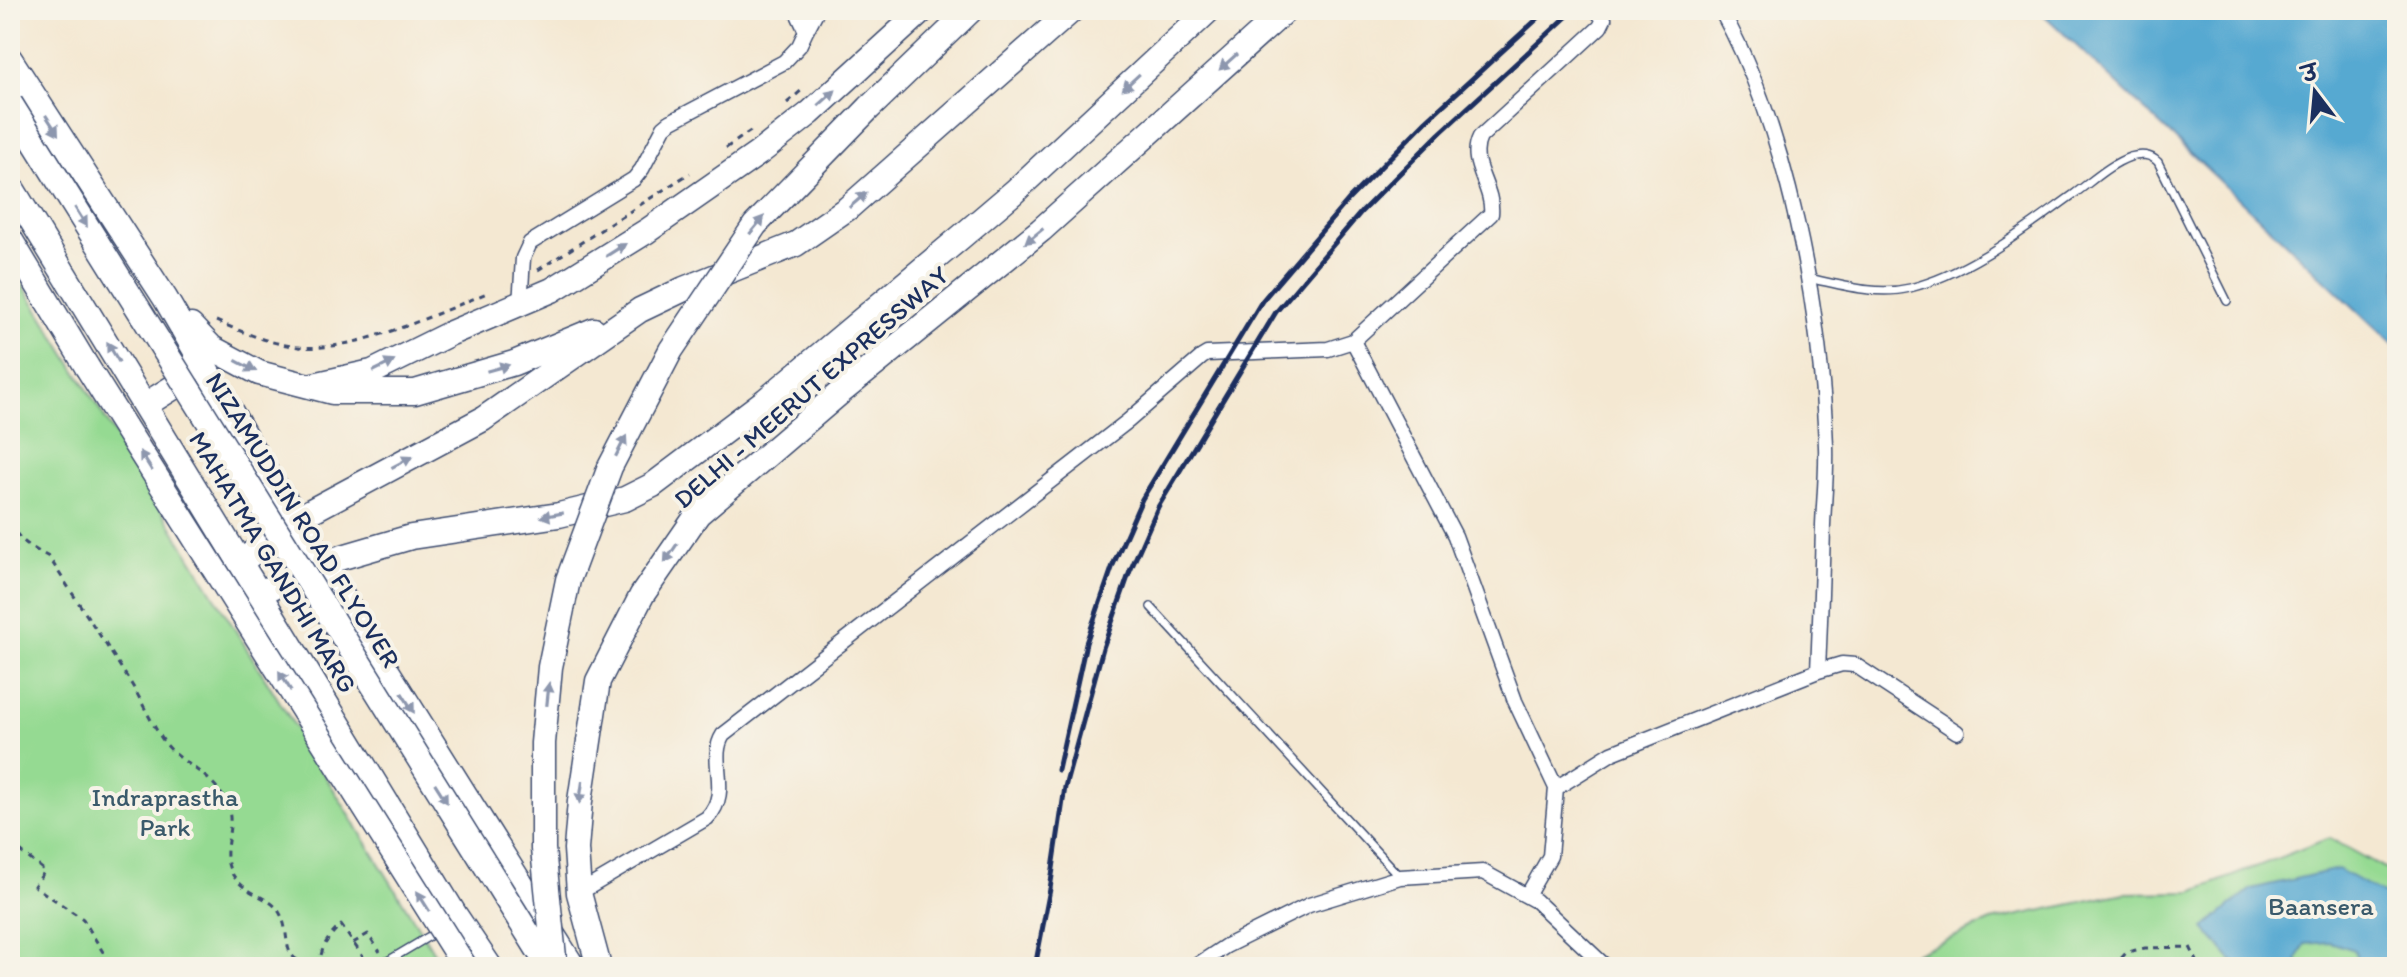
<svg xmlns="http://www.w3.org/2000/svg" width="2407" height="977" font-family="Itim,'Playpen Sans Deva',sans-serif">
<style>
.green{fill:#95da92;stroke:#588478;stroke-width:2}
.water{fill:#56a9d1;stroke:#386c98;stroke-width:2}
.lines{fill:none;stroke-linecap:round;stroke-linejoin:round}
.lane-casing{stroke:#3c4b6f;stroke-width:10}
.street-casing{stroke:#3c4b6f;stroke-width:17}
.highway-casing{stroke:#3c4b6f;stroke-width:27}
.path{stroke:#3c4b6f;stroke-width:3;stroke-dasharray:6 6;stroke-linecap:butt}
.lane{stroke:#fff;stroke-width:7}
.street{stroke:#fff;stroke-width:14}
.highway{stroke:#fff;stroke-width:24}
.rail{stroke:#1b2f5e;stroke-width:5}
.highway-bridge-casing{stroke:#3c4b6f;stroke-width:27;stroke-linecap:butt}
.highway-bridge{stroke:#fff;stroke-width:24}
.oneway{fill:#8d97ae}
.labels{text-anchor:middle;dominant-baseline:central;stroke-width:8;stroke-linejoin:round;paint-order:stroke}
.street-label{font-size:26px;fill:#1b2f5e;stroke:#f7f3e8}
.park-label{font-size:26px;fill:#3a5a6b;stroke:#f7f3e8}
</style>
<rect width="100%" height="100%" fill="#f7f3e8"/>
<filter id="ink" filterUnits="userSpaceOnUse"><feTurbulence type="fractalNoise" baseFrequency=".0125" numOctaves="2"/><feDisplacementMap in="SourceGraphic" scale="16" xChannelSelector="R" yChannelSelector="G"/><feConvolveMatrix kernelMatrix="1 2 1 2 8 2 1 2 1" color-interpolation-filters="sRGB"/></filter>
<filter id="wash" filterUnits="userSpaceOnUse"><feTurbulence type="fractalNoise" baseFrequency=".006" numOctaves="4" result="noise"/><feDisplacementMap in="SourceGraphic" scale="32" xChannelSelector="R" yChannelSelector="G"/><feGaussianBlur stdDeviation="1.8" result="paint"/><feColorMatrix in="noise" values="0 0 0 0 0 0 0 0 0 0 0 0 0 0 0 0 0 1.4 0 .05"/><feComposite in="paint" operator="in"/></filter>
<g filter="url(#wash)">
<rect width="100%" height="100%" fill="#f4e8d2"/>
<path class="green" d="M10,264l433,703h-433z
M2329,838l68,37v92h-513l107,-46 133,-28 68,-1z"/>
<path class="water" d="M2039,10h358v338l-353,-333z
M2338,869l59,33v65h-39l-3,-17 -25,-8 -25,2 -8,16 3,7h-62l-34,-39 47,-39z"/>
</g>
<g filter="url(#ink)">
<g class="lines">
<g class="lane-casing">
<path id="lane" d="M1808,278c34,7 68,18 102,10 60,-15 115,-59 164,-94 17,-12 36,-30 56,-37 11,-3 20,-3 28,5l69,139
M1151,607l248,269
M389,967l-3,-5 52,-31"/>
</g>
<g class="street-casing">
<path id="street" d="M1721,10c67,121 100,298 105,436 1,26 -2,53 -3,79 -1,49 -3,98 -5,146
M806,31l11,-21
M520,305l3,-47 7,-15 104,-64 8,-10 22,-42 6,-5 114,-60 15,-16 7,-15 -10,-21
M1353,341l102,195 60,165 41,87 -6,68 -23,40
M1556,788l56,-35 206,-82 24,-7 13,1 102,67
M579,893l128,-75c26,-27 0,-58 16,-83l405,-314 74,-64 5,-3 121,-5 25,-8 138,-127c3,-27 -24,-51 -11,-77l120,-110 4,-8 -8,-9
M1194,967l32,-21 83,-41 91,-28 83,-5 53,29 70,66"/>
</g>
<g class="highway-casing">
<path id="highway" d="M10,59l155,239 103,178 30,42 61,108 214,341
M10,185l445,730 35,52
M10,239l77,128
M191,326l21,22 47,25 73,19h83l99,-29 80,-33
M309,386l63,-14 79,-39 101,-43 95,-59 112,-78 51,-40 113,-103
M145,405l32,-20 17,-21
M241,562l57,-44 185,-99 157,-109 44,-21 112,-45 52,-36 224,-198
M260,593l62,-30 89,-26 148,-22 66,-16 28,-14 113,-85 195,-163 53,-45 195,-182
M599,967l-20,-74 -3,-44 4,-48 18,-120 44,-86 56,-81 144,-123 199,-161 245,-220"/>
</g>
<path class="path" d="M787,103l15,-13
M726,148l26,-18
M538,270l152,-97
M216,321c27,11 54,23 83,26 54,6 137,-33 188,-54
M10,522c8,19 22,26 39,35 27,43 56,85 83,128 11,18 20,40 33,58 19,24 51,31 63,64 7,21 -6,41 1,60 10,27 39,28 49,43 17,26 -4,53 41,55
M10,843l35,28 -11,15 49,33 29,48
M353,943l15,-9 12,18
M320,967c0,-19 7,-29 21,-42l29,42
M2113,967l14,-15 18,-4 45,-1 10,20"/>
<use href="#lane" class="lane"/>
<use href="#street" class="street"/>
<use href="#highway" class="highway"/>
<path class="rail" d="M1058,770l28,-127 27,-78 29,-66 120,-198 87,-102 77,-78 121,-111
M1035,967l15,-78 15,-102 38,-139 27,-77 28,-64 118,-195 86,-101 77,-77 135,-124"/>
<g class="highway-bridge-casing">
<path id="highway-bridge" d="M10,103l539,864
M87,367l378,600
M555,967l-12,-118v-106l7,-76 18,-87 42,-113 61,-117 84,-125 114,-117 102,-98"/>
</g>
<use href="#highway-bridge" class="highway-bridge"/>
</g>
<defs><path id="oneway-solid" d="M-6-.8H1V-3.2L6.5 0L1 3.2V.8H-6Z" transform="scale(2)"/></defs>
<g class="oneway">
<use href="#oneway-solid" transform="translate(1228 62) rotate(138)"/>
<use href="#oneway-solid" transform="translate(1131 82) rotate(137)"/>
<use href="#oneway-solid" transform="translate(827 98) rotate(-42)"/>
<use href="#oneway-solid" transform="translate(52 125) rotate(57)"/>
<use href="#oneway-solid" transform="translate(858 200) rotate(-41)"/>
<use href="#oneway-solid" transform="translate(81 217) rotate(58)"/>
<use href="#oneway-solid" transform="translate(757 225) rotate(-51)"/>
<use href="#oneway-solid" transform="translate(1034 236) rotate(141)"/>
<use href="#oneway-solid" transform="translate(616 250) rotate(-32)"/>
<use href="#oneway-solid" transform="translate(113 352) rotate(-121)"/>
<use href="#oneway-solid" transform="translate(246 366) rotate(28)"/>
<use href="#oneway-solid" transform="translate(384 366) rotate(-26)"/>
<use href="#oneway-solid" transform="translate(498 368) rotate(-16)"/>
<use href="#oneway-solid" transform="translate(621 446) rotate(-63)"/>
<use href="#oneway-solid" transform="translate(146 461) rotate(-122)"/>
<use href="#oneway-solid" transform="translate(402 462) rotate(-28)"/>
<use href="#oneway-solid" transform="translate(552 515) rotate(170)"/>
<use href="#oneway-solid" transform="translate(671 553) rotate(124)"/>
<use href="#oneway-solid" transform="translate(285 681) rotate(-122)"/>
<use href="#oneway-solid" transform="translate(548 694) rotate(-84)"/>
<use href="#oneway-solid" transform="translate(408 703) rotate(58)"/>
<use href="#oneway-solid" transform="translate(581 792) rotate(98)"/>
<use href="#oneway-solid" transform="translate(441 793) rotate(58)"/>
<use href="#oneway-solid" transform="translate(423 901) rotate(-122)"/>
</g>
</g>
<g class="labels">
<g class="street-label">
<text transform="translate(811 387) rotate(-41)">DELHI - MEERUT EXPRESSWAY</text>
<text transform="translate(303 520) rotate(58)">NIZAMUDDIN ROAD FLYOVER</text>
<text transform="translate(273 562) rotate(59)">MAHATMA GANDHI MARG</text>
</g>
<g class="park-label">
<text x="165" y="797">Indraprastha<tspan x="165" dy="30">Park</tspan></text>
<text x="2321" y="906">Baansera</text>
</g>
</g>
<rect width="2407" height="977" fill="none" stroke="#f7f3e8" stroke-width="40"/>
<g transform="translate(2315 92) rotate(344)" stroke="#f7f3e8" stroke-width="6" paint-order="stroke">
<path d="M0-6L14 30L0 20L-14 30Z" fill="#1b2f5e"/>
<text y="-12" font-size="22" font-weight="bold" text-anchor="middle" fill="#1b2f5e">उ</text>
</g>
</svg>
